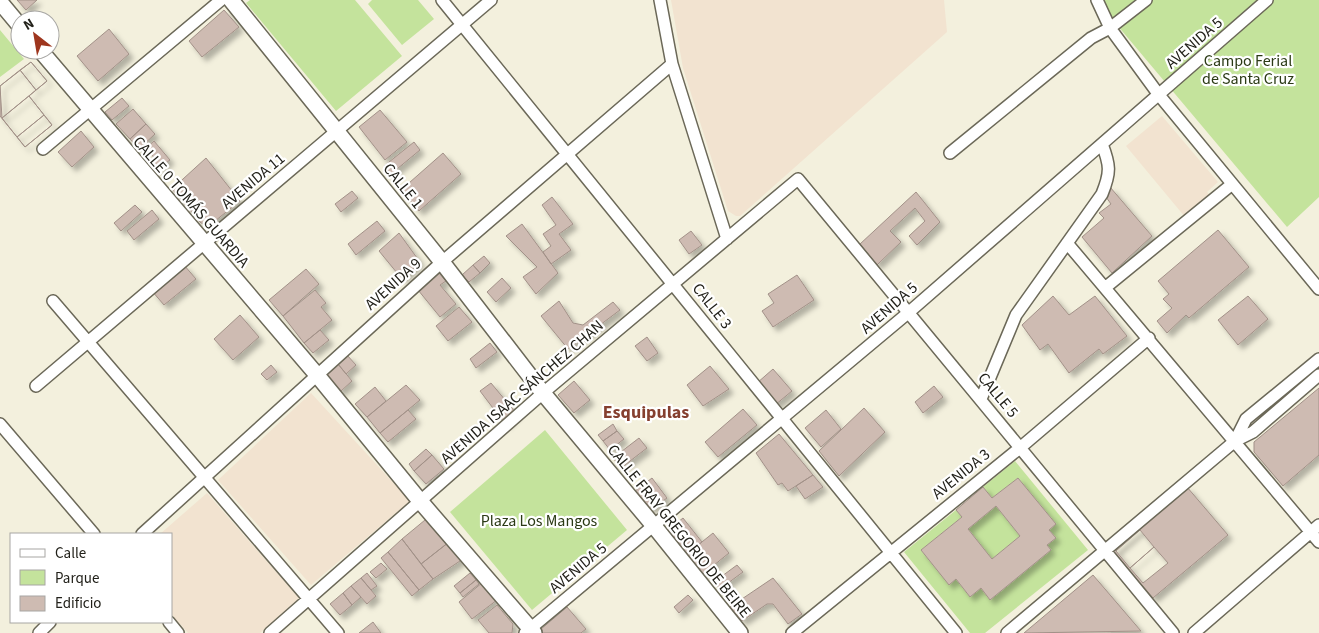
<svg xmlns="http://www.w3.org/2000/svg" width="1319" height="633" font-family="'Source Sans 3',sans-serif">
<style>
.education{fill:#f2e3d0}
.green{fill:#c4e39c}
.building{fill:#cebbb2;stroke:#a29188;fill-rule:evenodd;filter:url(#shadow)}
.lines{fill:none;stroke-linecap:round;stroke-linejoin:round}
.street-casing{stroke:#6b6858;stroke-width:14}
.secondary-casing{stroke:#6b6858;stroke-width:18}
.street{stroke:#fff;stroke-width:11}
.secondary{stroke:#fff;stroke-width:15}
.labels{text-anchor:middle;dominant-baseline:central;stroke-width:4.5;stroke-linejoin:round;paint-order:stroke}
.street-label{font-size:16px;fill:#22211a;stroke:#fff}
.park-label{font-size:16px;fill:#2b3a15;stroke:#fff}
.neighbourhood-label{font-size:18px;font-weight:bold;fill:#853f2f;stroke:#fff}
</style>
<defs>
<filter id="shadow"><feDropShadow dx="4.5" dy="4.5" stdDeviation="2.5" flood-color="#0004"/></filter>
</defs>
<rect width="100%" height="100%" fill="#f3f0dd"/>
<path class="education" d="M671,0h273l3,32 -207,184h-4l-8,-5 -45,-143z
M1162,116l56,66 -11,10 4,4 -26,21 -59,-71z
M311,393l99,108 -99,84 -93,-105z
M207,493l92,105 -39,35h-72l-17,-19v-80h-11z"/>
<path class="green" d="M250,0h105l47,56 -66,55 -90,-108z
M372,0h46l16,19 -32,26 -34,-41z
M1096,0h223v197l-32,30z
M0,30l24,29 -24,18z
M545,430l82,100 -95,80 -82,-98z
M1015,461l73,89 -103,83h-15l-66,-81 52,-42 6,7 -41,33 28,34 7,-5 14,18 11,-9 9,12 61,-50 -4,-5 9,-7 -7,-8 7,-6 -38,-46 -26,20 -9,-11z
M996,506l24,30 -28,23 -24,-30z"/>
<path class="building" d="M17,0h20l-11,10z
M224,10l15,17 -37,30 -13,-16z
M109,29l20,25 -31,27 -21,-25z
M31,62l16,19 -18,15 23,29 -27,22 -25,-31v-30z
M31,62l16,19 -11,9 -16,-20z
M20,70l16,20 -34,28 -2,-32z
M29,96l15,19 -27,22 -15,-19z
M122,98l7,8 -17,14 -7,-8z
M133,109l13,15 -16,15 -14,-15z
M380,110l27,32 -22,18 -26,-33z
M44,115l8,10 -27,22 -8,-10z
M146,124l9,10 -16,15 -9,-10z
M81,131l13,16 -22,20 -14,-15z
M154,141l16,19 -14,10 -5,-6 5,-4 -10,-12z
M414,142l6,8 -29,24 -7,-8z
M443,153l18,21 -42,37 -18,-21z
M206,158l34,43 -30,24 -9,-2 -29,-34z
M1110,187l42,49 -40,37 -30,-36 22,-19 -5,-5 12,-9 -5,-7z
M352,191l6,7 -17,14 -6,-8z
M916,192l24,30 -23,23 -8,-9 16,-15 -10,-13 -25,23 11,11 -24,23 -17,-21z
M552,197l21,27 -14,10 12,16 -20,14 -8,-12 8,-6 -8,-12 13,-9 -14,-20z
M135,205l7,7 -21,19 -7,-8z
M152,210l7,9 -25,21 -7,-9z
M377,221l8,10 -29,24 -8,-11z
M522,224l36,49 -22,21 -13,-17 14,-10 -31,-31z
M1218,230l31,37 -60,51 -3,-3 -19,18 -10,-12 15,-13 -9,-9 6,-5 -11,-13z
M691,231l11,14 -13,9 -10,-14z
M399,233l21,29 -18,17 -23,-28z
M484,256l6,7 -10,10 -7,-8z
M184,265l12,14 -32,26 -12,-14z
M473,265l7,8 -11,9 -7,-7z
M306,269l13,15 -36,32 -14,-16z
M439,273l7,8 -6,4 16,19 -16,13 -22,-27z
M797,275l17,25 -41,27 -11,-16 12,-8 -6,-9z
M502,278l9,10 -15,14 -9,-10z
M315,290l11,13 -5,4 11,13 -28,23 -21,-27z
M1053,296l16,19 26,-19 32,40 -24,18 -4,-5 -30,24 -21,-29 -8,6 -18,-25z
M1248,296l20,23 -30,26 -20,-25z
M559,301l14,22 10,2 30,-23 7,8 -52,39 -27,-33z
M459,307l13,15 -24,19 -12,-15z
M240,315l19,22 -26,23 -19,-21z
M320,330l9,10 -16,13 -9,-10z
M647,337l11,16 -11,8 -12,-15z
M490,343l7,9 -21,16 -6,-9z
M347,355l9,10 -10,9 -8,-10z
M338,364l14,17 -12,11 -13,-15v-4z
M271,365l6,7 -10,8 -6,-6z
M710,366l19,23 -26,17 -16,-21z
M773,369l19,22 -17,14 -18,-22z
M574,381l16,19 -16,13 -16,-18z
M491,383l25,30 -11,11 -25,-33z
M406,385l14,15 -40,33 -13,-16z
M934,386l9,11 -20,16 -8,-11z
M375,387l11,14 -19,16 -12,-13z
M1319,388v67l-36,31 -29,-34v-10z
M864,408l21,24 -46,44 -20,-25z
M743,409l14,16 -39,32 -13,-15z
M408,410l8,9 -28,23 -8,-9z
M826,410l15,19 -20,18 -16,-19z
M613,424l4,7 -14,10 -5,-6z
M617,431l7,8 -14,11 -7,-9z
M779,434l34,41 -25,16 -6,-8 -4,2 -22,-32z
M639,438l8,10 -26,20 -8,-10z
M426,449l6,6 -18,16 -5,-7z
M432,455l12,14 -18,15 -12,-13z
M813,475l10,12 -18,12 -9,-13z
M652,478l15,20 -15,11 -6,-3 -11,-15z
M1018,478l38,46 -7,6 7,8 -9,7 4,5 -61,50 -9,-12 -11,9 -14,-18 -7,6 -28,-35 41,-33 -6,-7 27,-23 9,11zM996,506l24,30 -28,23 -24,-30z
M1187,487l41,48 -75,63 -41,-48z
M683,518l19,24 -15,12 -19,-24z
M425,520l7,2 17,20 -28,22 -19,-25z
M1140,530l14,17 -24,21 -14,-17z
M713,533l16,20 -26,21 -16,-20z
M402,539l31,40 -14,11 -31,-38z
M449,542l14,17 -30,20 -12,-15z
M1154,547l14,16 -25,20 -13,-15z
M388,552l31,38 -7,6 -31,-38z
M381,563l6,6 -11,9 -6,-6z
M737,565l6,7 -23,17 -6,-7z
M367,573l10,13 -6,4 -10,-12z
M470,573l6,7 -16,13 -6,-7z
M1093,575l48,56 -117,2z
M361,578l15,18 -9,8 -16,-18z
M773,578l29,36 -14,10 -15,-20h-6l-25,17 -12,-14z
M476,580l3,4 -16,13 -3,-4z
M483,582l14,18 -25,19 -13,-17z
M351,586l10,11 -9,8 -9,-12z
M343,593l9,12 -12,10 -10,-11z
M688,595l5,5 -14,13 -5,-6z
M497,605l16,19 -1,9h-23l-11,-13z
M567,607l19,22 -5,4h-38l-3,-3z
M373,622l8,11h-22z"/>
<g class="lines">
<g class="street-casing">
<path id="street" d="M442,0l514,633
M660,0l12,64 55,175
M1097,0l13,28 49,67 160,194
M43,149l178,-149
M950,153l141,-115 19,-10 36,-28
M1067,243l252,299
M1106,287l125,-102
M53,301l285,332
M36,386l455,-386
M981,399l35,-84 86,-121c9,-22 8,-29 0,-50
M0,424l94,110
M1235,441l11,-22 73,-60
M142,534l300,-272 230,-198
M169,622l9,11
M39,633l11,-11
M270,633l273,-240 255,-214 375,454
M525,633l383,-320 359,-313
M792,633l229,-186 128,-109
M1007,633l228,-192 18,-9 66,-57
M1194,633l125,-108"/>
</g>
<g class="secondary-casing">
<path id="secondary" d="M231,0l211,262 101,131 111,133 86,107
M0,2l20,24
M40,50l277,325 103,126 114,132"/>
</g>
<use href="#street" class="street"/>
<use href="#secondary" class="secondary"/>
</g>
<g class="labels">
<g class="street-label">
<text transform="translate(1194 43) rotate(-41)">AVENIDA 5</text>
<text transform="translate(253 181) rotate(-40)">AVENIDA 11</text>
<text transform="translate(403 186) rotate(51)">CALLE 1</text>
<text transform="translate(191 202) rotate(49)">CALLE 0 TOMÁS GUARDIA</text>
<text transform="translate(393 284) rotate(-42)">AVENIDA 9</text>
<text transform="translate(712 306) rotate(52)">CALLE 3</text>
<text transform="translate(889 308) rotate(-41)">AVENIDA 5</text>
<text transform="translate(522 392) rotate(-41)">AVENIDA ISAAC SÁNCHEZ CHAN</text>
<text transform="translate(998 395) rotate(50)">CALLE 5</text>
<text transform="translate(961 474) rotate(-39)">AVENIDA 3</text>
<text transform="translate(679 531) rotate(51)">CALLE FRAY GREGORIO DE BEIRE</text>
<text transform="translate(578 568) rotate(-40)">AVENIDA 5</text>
</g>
<g class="park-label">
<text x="1248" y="61">Campo Ferial<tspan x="1248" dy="18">de Santa Cruz</tspan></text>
<text x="539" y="521">Plaza Los Mangos</text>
</g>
<g class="neighbourhood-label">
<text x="646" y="412">Esquipulas</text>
</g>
</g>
<rect x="10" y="533" width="162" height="90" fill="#ffffff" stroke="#a7a6a3"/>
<rect x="20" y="549" width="25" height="8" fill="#ffffff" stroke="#a7a6a3"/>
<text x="55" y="558" font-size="15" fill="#22211a">Calle</text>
<rect x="20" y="570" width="25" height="15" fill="#c4e39c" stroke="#a7a6a3"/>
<text x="55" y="583" font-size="15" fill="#22211a">Parque</text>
<rect x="20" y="596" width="25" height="15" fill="#cebbb2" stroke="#a7a6a3"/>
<text x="55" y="608" font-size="15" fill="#22211a">Edificio</text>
<g transform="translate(35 35) rotate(329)"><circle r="24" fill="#ffffff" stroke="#a7a6a3"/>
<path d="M0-4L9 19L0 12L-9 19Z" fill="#9e361e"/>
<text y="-8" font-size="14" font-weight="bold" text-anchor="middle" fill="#22211a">N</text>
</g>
</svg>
